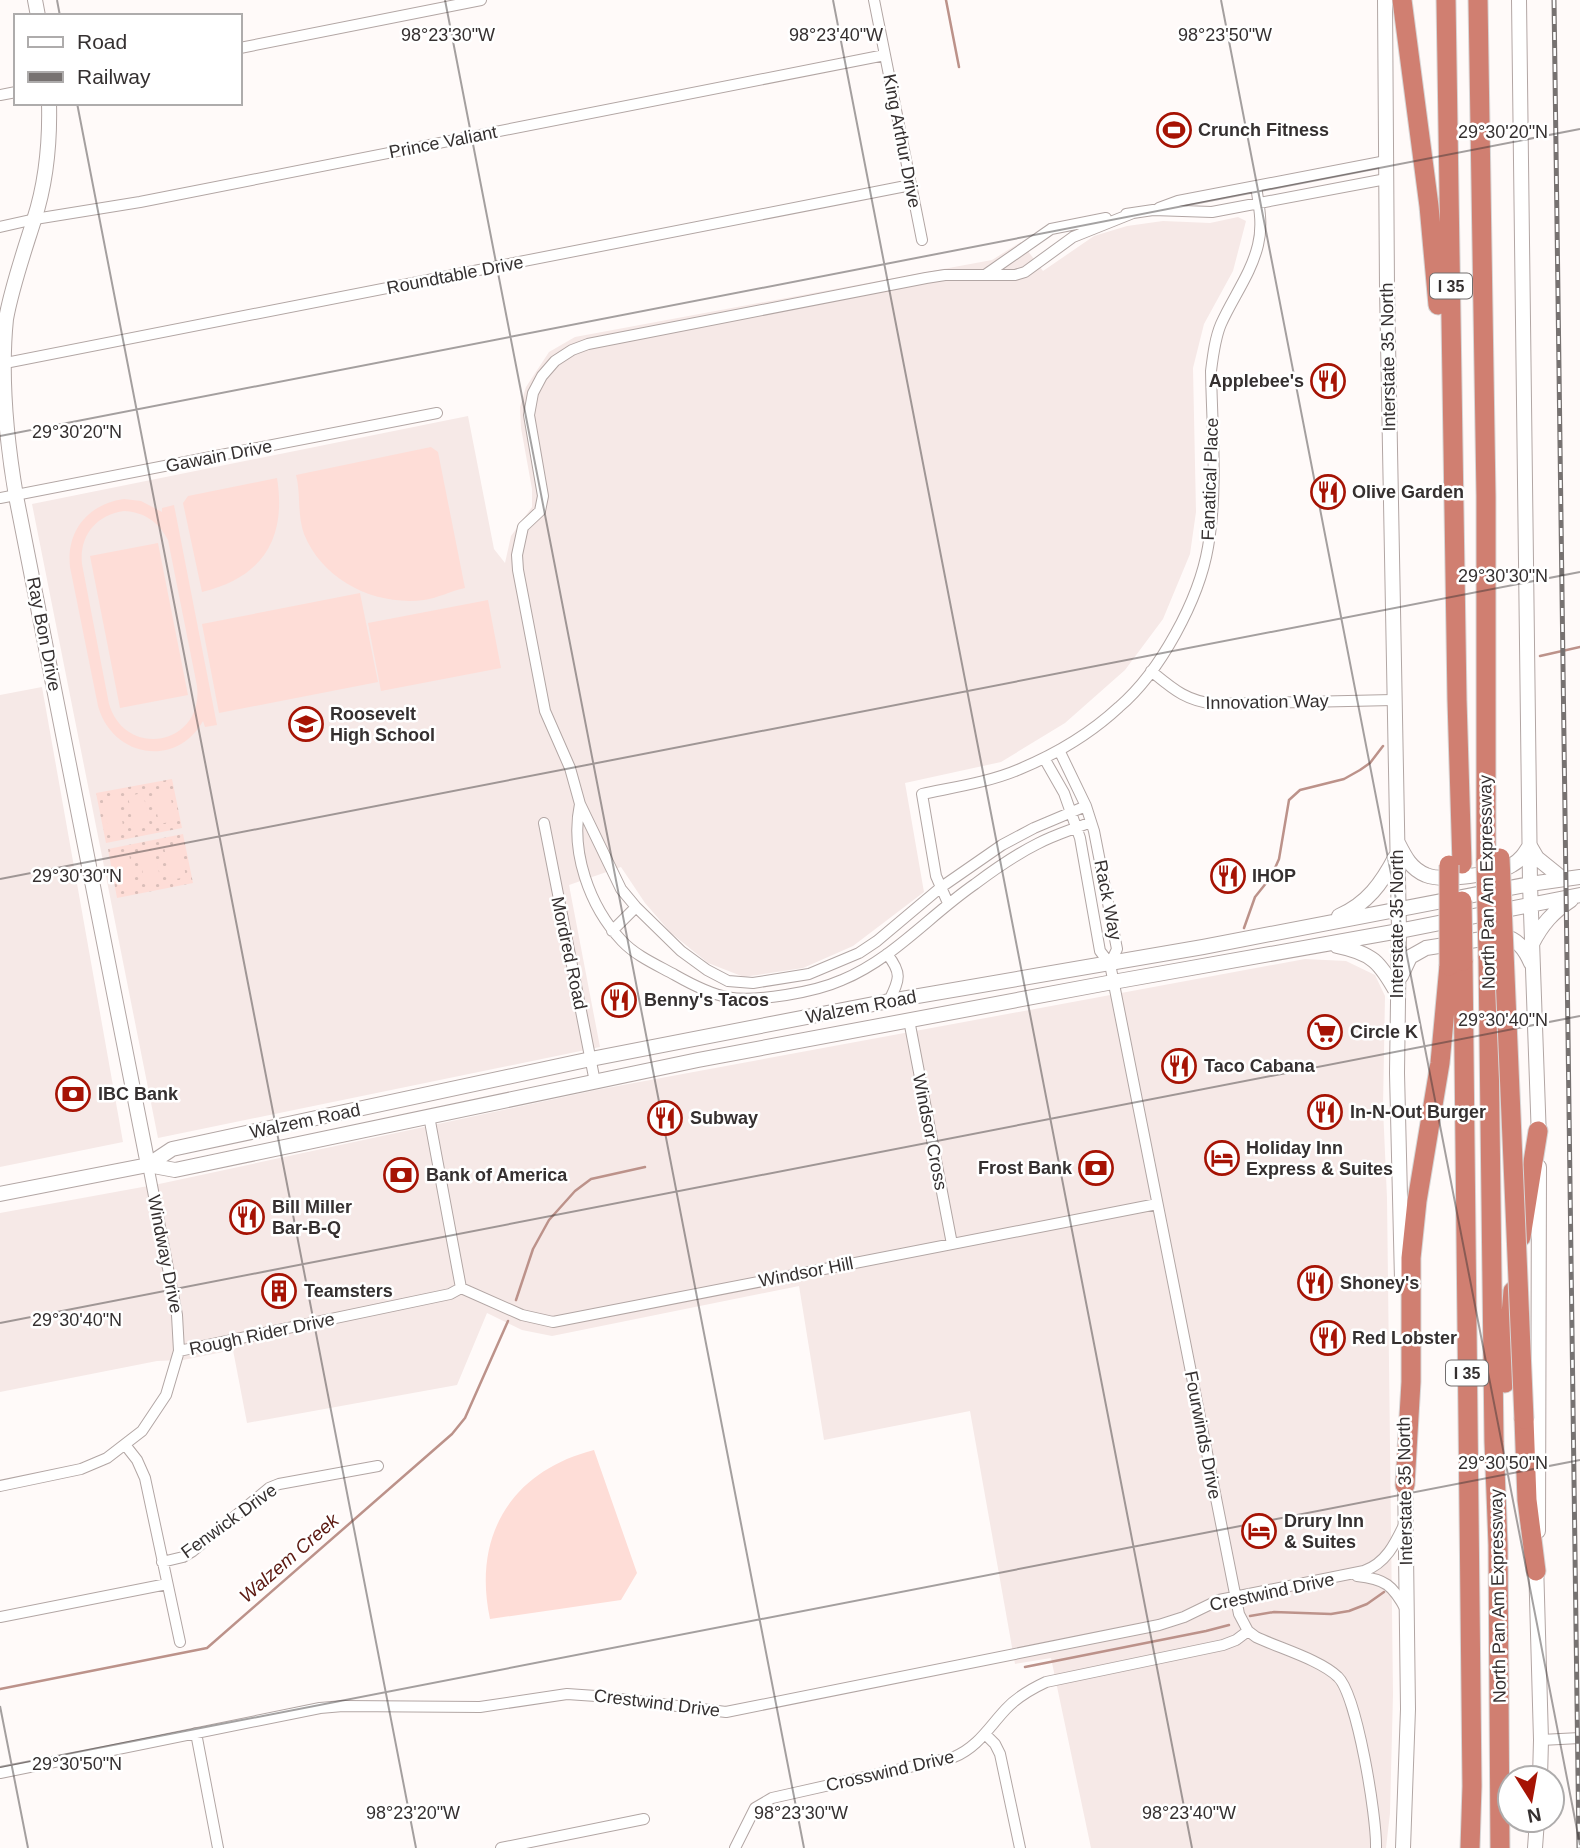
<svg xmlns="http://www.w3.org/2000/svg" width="1580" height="1848" font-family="Arial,sans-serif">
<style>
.built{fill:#f6e9e7}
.park{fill:url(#park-dots)}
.pitch{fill:#feddd7;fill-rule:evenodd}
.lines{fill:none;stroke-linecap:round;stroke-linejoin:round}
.stream{stroke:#bc928a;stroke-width:2.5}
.street-casing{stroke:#b2a6a4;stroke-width:12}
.secondary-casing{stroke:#b2a6a4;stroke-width:16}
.highway-casing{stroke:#d7d6d6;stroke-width:21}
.street{stroke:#fff;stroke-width:10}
.secondary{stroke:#fff;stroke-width:14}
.highway{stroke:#d07f71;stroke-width:19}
.rail-casing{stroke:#777271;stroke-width:5}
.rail{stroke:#fff;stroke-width:2.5;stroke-dasharray:8;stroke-linecap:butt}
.highway-bridge-casing{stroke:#d7d6d6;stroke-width:21;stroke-linecap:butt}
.highway-bridge{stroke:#d07f71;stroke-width:19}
.ticks{fill:none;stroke:#353030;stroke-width:2;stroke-opacity:0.45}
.labels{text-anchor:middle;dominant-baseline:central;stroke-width:5;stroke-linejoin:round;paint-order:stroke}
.shield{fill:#fff;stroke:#726e6e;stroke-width:2}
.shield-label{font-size:16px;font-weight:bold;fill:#353030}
.poi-label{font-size:18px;font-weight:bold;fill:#353030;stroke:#fff;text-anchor:start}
.street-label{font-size:18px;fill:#353030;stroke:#fff}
.water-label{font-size:19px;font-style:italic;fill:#5b1810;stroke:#fff}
.ticks-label{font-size:18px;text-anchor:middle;fill:#353030;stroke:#fff;stroke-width:5;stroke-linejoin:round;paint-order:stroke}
</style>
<defs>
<pattern id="park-dots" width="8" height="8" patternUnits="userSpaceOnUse" patternTransform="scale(1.75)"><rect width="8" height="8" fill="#feddd7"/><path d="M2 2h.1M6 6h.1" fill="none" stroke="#dabeb9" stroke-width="1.8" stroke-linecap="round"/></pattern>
</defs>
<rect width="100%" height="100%" fill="#fffaf9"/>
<path class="built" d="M1238,217l8,4 -13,50 -29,53 -11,44 3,144 -6,42 -27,65 -38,51 -60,53 -64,39 -96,21 19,109 -71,54 -50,22 -59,9 -36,-14 -37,-30 -26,-30 -24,-36 -52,18 31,162 -442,91 -126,-634 436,-88 26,133 11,14 6,-27 21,-29v-18l-11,-61 -1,-21 6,-20 23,-35 26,-15 417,-77 29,-18 22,29 51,-35 33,-10 36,-5 47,2z
M42,687l81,455 -123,25v-472z
M1305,959l41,2 29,14 10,21 -2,112 4,90 6,496 -3,119 -4,35h-295l-40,-190 -36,6 -45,-253 -146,29 -25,-154 -247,50 -30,-6 -35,-17 -30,72 -210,38 -14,-73 -50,10 -26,1 -157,31v-179l159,-29 437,-94z"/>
<path class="park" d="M172,779l10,49 -76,15 -10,-50z
M183,834l10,49 -76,15 -9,-49z"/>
<path class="pitch" d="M431,447l7,5 27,136c-14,3 -27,10 -41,12 -49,6 -101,-19 -120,-66 -7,-20 -3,-40 -8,-59z
M277,478c10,61 -15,100 -75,114l-19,-89 5,-7z
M124,499l17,2 21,11v-4l12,-3 43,220 -12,2 -2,-6c-27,48 -91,36 -105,-15l-28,-139c-4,-36 18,-63 54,-68zM124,511c20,1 35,11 44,29l29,146c7,59 -71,74 -88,18l-27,-140c-3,-28 14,-49 42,-53z
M158,543l30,152 -68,13 -30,-152z
M360,593l18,89 -159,31 -17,-89z
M488,600l13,68 -120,23 -13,-68z
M169,788l6,33 -16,3 -6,-33z
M143,793l7,33 -16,3 -6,-33z
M118,798l6,33 -15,3 -6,-33z
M180,844l6,33 -15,3 -7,-33z
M154,849l7,33 -16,3 -6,-33z
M129,854l6,33 -15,3 -7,-33z
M594,1450l43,123 -16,27 -131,19c-18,-84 22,-148 104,-169z"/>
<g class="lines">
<path class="stream" d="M946,0l13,67
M1540,656l40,-9
M1244,928l11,-31 16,-20 8,-18 10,-59 11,-10 44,-11 16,-9 10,-7 13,-17
M516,1300l17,-51 16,-29 26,-29 16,-12 54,-12
M1250,1616l24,-4 57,2 18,-3 18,-7 17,-12
M1025,1667l181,-36 23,-6
M0,1689l207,-41 245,-214 13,-16 43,-97"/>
<g class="street-casing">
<path id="street" d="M874,0l48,240
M240,48l241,-48
M0,95l16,-3
M1159,208l19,-7 208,-40
M1126,214l27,-4 59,2 174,-33
M0,227l35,-8 105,-17 745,-147
M985,275l66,-46 55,-11
M0,364l911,-179
M0,498l437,-85
M1151,671c22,18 35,30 64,33l178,-4
M1059,750l27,56 8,25 23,118 -7,15
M1044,758l20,35 16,45 20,113 10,13 129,650 9,17 8,6c23,11 65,23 82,40 19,18 39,141 38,171
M580,804c-10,47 9,102 42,137 14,15 35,24 53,34 44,25 61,28 111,20 19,-3 38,-7 56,-15 51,-21 88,-65 133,-96 20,-15 40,-29 62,-40 17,-9 37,-15 54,-22
M1086,806l-52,22 -32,17 -62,43 -63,53 -18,12 -50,21 -56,9 -25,-2 -21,-11 -26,-19 -45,-44 -15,-18 -41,-85 -10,-36 -25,-57 -27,-141 -1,-15 6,-28 17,-16 3,-15 -14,-81 4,-22 9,-17 13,-15 17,-11 16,-6 338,-66 19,-3h70l10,-3 48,-35 60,-24
M544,823l51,259
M948,903l-12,-27 -14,-82c33,-7 68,-12 98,-25 36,-15 71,-36 99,-62 41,-35 80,-107 89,-160 10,-57 4,-118 3,-176 2,-16 4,-33 10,-47 12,-27 30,-50 37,-79 5,-20 1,-39 -2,-59
M612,931l24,-24
M887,954c16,20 12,26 2,47
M909,1020l43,224
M429,1116l32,172
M461,1288l61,27 31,7 604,-118
M179,1351l271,-57 11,-6
M126,1446l11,14 8,18 35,164
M0,1486l81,-17 26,-11 35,-27 24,-36 13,-44 -2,-36 -29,-150
M162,1562l21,-5 10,-6 76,-63 10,-4 99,-18
M1357,1576c28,3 36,9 49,34
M0,1617l167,-33
M196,1733l22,115
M986,1735l9,9 5,10 20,94
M1541,1740l39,-2
M0,1773l320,-65 23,-2 137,1 87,-13 29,2 130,16 433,-87 25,-8 35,-17 145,-29c22,-8 31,-27 41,-48
M501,1848l143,-29
M735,1848l20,-40 17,-10 182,-41c24,-10 35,-30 52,-48 11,-12 25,-20 40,-27l177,-37 13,-5 12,-9"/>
</g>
<g class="secondary-casing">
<path id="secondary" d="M35,0l3,16
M1385,0l2,288 12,643 -2,142 5,207
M1519,0l11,884 9,255
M49,103c1,39 -3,80 -15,117 -10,32 -22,66 -28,99 -6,59 0,118 10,177l132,669
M1398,843c7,14 13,26 28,32 16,7 71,-1 86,-10 9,-5 13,-12 18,-20
M1530,846l7,12 26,21
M1339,916c28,-12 43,-33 57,-60
M1532,944c10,-20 21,-32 39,-44
M1337,946c35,7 43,16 60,47
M1401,976l9,-19 16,-9 75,-12c16,2 24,13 30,27
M148,1165l27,5 523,-110 415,-78 286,-51 181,-36
M0,1194l148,-29 24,-16 419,-90 298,-58 314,-54 327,-63 50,-7
M1538,1531l1,-364
M1536,1562l5,178 -1,38
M1403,1848l5,-139 -3,-234
M1535,1848l2,-28"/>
</g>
<g class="highway-casing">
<path id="highway" d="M1402,0l27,206 9,99
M1446,0l11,700 5,164
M1478,0l8,496v365
M1488,957l6,485 4,103 2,303
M1463,961l9,825 -2,62
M1521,1237l17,-106
M1505,1383l8,-92
M1524,1419l3,81 9,71
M1405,1485l6,-103v-124l6,-57 23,-138 9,-97"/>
</g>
<use href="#street" class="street"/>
<use href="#secondary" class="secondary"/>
<use href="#highway" class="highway"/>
<g class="rail-casing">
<path id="rail" d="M1554,0l25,1848"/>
</g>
<use href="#rail" class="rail"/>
<g class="highway-bridge-casing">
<path id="highway-bridge" d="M1500,858l24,561
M1486,861l2,96
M1462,901l1,60
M1449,966v-101"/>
</g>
<use href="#highway-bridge" class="highway-bridge"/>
</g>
<path class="ticks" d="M57,0l3,16M445,0l359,1848M833,0l359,1848M1221,0l359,1845M77,103l339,1745M0,436l1580,-307M0,879l1580,-307M0,1323l1580,-307M0,1706l28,142M0,1767l1580,-307"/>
<defs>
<g id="stadium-ring" transform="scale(1.75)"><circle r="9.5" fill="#fff" stroke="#a61304" stroke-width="1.5"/><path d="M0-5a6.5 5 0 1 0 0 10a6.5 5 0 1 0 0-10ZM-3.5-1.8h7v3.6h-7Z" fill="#a61304"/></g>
<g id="restaurant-ring" transform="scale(1.75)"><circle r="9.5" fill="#fff" stroke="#a61304" stroke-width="1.5"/><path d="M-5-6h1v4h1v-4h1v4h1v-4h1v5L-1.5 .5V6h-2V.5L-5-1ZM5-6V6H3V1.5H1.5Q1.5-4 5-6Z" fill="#a61304"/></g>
<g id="school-ring" transform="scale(1.75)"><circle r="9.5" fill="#fff" stroke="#a61304" stroke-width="1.5"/><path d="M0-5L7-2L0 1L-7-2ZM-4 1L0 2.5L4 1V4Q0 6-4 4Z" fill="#a61304"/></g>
<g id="supermarket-ring" transform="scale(1.75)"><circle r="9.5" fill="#fff" stroke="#a61304" stroke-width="1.5"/><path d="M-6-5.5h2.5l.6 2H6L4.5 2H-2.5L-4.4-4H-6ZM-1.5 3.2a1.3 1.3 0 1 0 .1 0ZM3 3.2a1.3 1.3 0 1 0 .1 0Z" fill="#a61304"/></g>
<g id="bank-ring" transform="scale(1.75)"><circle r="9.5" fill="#fff" stroke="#a61304" stroke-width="1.5"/><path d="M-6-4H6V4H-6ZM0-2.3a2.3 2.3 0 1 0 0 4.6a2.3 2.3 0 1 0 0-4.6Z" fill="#a61304"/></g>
<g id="hotel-ring" transform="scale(1.75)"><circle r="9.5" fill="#fff" stroke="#a61304" stroke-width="1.5"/><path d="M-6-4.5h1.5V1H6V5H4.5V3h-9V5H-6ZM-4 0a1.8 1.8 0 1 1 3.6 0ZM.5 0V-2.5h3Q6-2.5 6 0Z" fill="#a61304"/></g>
<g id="building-ring" transform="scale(1.75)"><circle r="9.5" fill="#fff" stroke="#a61304" stroke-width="1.5"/><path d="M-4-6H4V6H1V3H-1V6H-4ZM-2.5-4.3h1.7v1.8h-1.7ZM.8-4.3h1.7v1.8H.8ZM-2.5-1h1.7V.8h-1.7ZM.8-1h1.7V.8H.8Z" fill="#a61304"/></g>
</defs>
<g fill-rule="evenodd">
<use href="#stadium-ring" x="1174" y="130"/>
<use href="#restaurant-ring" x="1328" y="381"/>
<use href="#restaurant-ring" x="1328" y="492"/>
<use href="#school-ring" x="306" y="724"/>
<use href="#restaurant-ring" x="1228" y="876"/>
<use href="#restaurant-ring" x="619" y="1000"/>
<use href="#supermarket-ring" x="1325" y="1032"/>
<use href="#restaurant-ring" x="1179" y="1066"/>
<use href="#bank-ring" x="73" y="1094"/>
<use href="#restaurant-ring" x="1325" y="1112"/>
<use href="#restaurant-ring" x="665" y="1118"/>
<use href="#hotel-ring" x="1222" y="1158"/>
<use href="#bank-ring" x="1096" y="1168"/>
<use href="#bank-ring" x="401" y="1175"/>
<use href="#restaurant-ring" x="247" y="1217"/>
<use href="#restaurant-ring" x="1315" y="1283"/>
<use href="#building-ring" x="279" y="1291"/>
<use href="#restaurant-ring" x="1328" y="1338"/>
<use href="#hotel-ring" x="1259" y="1531"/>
</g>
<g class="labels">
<g class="shield">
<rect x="1430" y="273.5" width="42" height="25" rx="5"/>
<rect x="1446" y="1360.5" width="42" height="25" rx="5"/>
</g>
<g class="shield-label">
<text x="1451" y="286">I 35</text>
<text x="1467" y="1373">I 35</text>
</g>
<g class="poi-label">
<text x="1198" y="130">Crunch Fitness</text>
<text x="1304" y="381" text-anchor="end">Applebee's</text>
<text x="1352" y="492">Olive Garden</text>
<text x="330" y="714">Roosevelt<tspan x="330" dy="21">High School</tspan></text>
<text x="1252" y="876">IHOP</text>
<text x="644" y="1000">Benny's Tacos</text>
<text x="1350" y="1032">Circle K</text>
<text x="1204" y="1066">Taco Cabana</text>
<text x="98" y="1094">IBC Bank</text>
<text x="1350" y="1112">In-N-Out Burger</text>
<text x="690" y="1118">Subway</text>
<text x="1246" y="1148">Holiday Inn<tspan x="1246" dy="21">Express &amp; Suites</tspan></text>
<text x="1072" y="1168" text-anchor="end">Frost Bank</text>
<text x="426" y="1175">Bank of America</text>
<text x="272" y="1207">Bill Miller<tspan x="272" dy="21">Bar-B-Q</tspan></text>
<text x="1340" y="1283">Shoney's</text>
<text x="304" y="1291">Teamsters</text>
<text x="1352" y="1338">Red Lobster</text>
<text x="1284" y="1521">Drury Inn<tspan x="1284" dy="21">&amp; Suites</tspan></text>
</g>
<g class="street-label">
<text transform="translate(902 141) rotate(79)">King Arthur Drive</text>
<text transform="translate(443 142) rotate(-11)">Prince Valiant</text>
<text transform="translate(455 275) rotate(-11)">Roundtable Drive</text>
<text transform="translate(1388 357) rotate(-91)">Interstate 35 North</text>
<text transform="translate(219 456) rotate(-11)">Gawain Drive</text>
<text transform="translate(1210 479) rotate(-88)">Fanatical Place</text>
<text transform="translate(44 634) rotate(79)">Ray Bon Drive</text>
<text transform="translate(1267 702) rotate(-1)">Innovation Way</text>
<text transform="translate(1487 882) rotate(-91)">North Pan Am Expressway</text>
<text transform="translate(1108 900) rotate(79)">Rack Way</text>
<text transform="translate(1397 924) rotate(-90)">Interstate 35 North</text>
<text transform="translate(569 953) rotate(78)">Mordred Road</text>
<text transform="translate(861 1007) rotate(-11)">Walzem Road</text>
<text transform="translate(305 1121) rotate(-12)">Walzem Road</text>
<text transform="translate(930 1132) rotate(79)">Windsor Cross</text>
<text transform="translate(165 1254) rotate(79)">Windway Drive</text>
<text transform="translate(806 1272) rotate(-11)">Windsor Hill</text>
<text transform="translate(262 1334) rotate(-12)">Rough Rider Drive</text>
<text transform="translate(1203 1435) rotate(79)">Fourwinds Drive</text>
<text transform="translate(1405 1491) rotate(-91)">Interstate 35 North</text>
<text transform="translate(229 1521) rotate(-36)">Fenwick Drive</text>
<text transform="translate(1272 1592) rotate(-12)">Crestwind Drive</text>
<text transform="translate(1498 1596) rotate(-91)">North Pan Am Expressway</text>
<text transform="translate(657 1703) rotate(7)">Crestwind Drive</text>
<text transform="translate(890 1771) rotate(-13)">Crosswind Drive</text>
</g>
<g class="water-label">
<text transform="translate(289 1558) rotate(-41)">Walzem Creek</text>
</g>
</g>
<g class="ticks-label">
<text x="448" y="41">98°23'30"W</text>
<text x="836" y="41">98°23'40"W</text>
<text x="1225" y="41">98°23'50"W</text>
<text x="1503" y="138">29°30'20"N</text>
<text x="77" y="438">29°30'20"N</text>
<text x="1503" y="582">29°30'30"N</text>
<text x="77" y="882">29°30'30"N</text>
<text x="1503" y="1026">29°30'40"N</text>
<text x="77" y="1326">29°30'40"N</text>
<text x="1503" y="1469">29°30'50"N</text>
<text x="77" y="1770">29°30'50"N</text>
<text x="413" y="1819">98°23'20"W</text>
<text x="801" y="1819">98°23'30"W</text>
<text x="1189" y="1819">98°23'40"W</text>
</g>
<rect x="14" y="14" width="228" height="91" fill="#ffffff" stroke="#aeacac" stroke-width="2"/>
<rect x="28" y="37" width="35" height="10" fill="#ffffff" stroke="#aeacac" stroke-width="2"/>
<text x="77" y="49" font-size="21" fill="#353030">Road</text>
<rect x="28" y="72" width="35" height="10" fill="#777271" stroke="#aeacac" stroke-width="2"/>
<text x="77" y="84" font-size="21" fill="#353030">Railway</text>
<g transform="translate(1531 1799) rotate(169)"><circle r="33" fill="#ffffff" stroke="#aeacac" stroke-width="2"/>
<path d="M0-5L12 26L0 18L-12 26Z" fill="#a61304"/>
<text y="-10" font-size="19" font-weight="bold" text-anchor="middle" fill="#353030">N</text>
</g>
</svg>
